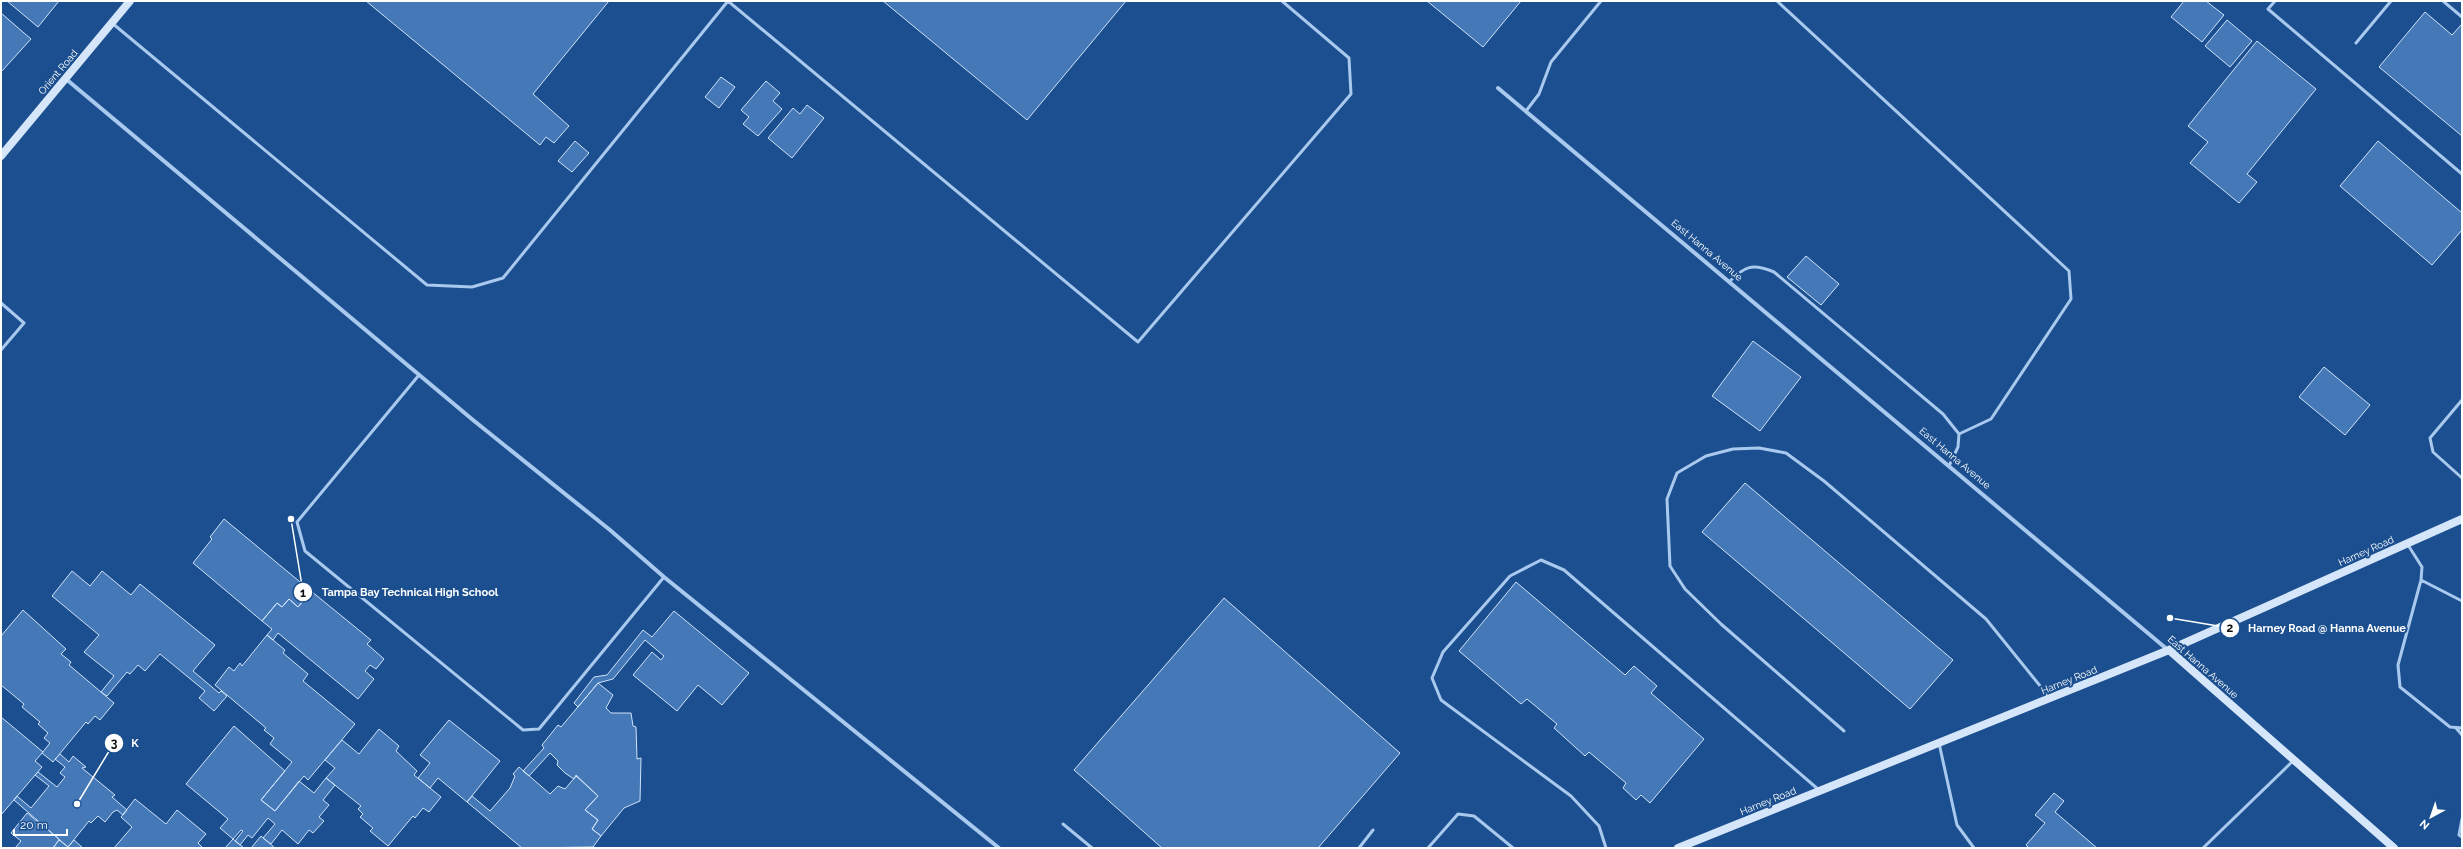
<svg xmlns="http://www.w3.org/2000/svg" width="2463" height="849" font-family="Raleway,sans-serif">
<style>
.building{fill:#4478b7;stroke:#cfe3fa}
.lines{fill:none;stroke-linecap:round;stroke-linejoin:round}
.lane{stroke:#a9c9ee;stroke-width:3}
.street{stroke:#a9c9ee;stroke-width:4}
.secondary{stroke:#d6e6fa;stroke-width:8}
.labels{text-anchor:middle;dominant-baseline:central;stroke-width:4;stroke-linejoin:round;paint-order:stroke}
.street-label{font-size:10px;fill:#fff;stroke:#1b4f8f}
.leader{fill:none;stroke:#fff;stroke-width:1.5}
.callout-dot{fill:#fff;stroke:#1b4f8f;stroke-width:1.5}
.mark-label{font-size:12px;text-anchor:middle;font-weight:bold;fill:#111}
.callout-label{font-size:11px;text-anchor:middle;font-weight:bold;fill:#fff;stroke:#1b4f8f;stroke-width:4;stroke-linejoin:round;paint-order:stroke}
</style>
<rect width="100%" height="100%" fill="#1b4f8f"/>
<path class="building" d="M7,1h52l-21,26z
M366,1h243l-76,93 36,32 -15,17 -8,-6 -6,8z
M883,1h243l-99,119z
M1427,1h94l-38,46z
M2184,1h22l18,14 -22,27 -31,-25z
M2425,12l27,23 10,-11v112l-83,-69z
M1,13l30,26 -30,33z
M2227,20l25,21 -22,26 -25,-21z
M2257,41l59,48 -69,85 10,8 -18,21 -49,-40 18,-21 -20,-16z
M721,77l14,10 -16,21 -14,-11z
M766,81l14,12 -7,8 9,8 -24,27 -15,-12 6,-7 -8,-7z
M807,105l17,13 -32,40 -24,-20 25,-30 7,6z
M575,141l14,12 -17,19 -14,-11z
M2378,141l84,72v17l-30,35 -92,-79z
M1806,256l33,28 -18,21 -34,-28z
M1753,341l48,36 -41,54 -48,-35z
M2324,367l46,38 -25,30 -46,-38z
M1745,483l208,177 -43,49 -208,-177z
M224,519l87,72 -13,16 -9,-8 -7,8 -5,-4 -15,18 -69,-58 19,-24 -2,-2z
M72,571l18,15 12,-15 29,24 9,-11 75,61 -22,26 26,22 2,-2 6,5 -13,15 -15,-13 6,-7 -45,-37 -15,17 -7,-6 -8,9 -3,-2 -20,24 -6,-4 13,-16 -30,-24 15,-17 -47,-39z
M1516,582l109,93 9,-9 23,20 -6,7 53,46 -54,64 -9,-8 -5,5 -13,-12 3,-5 -37,-31 -4,4 -31,-28 3,-4 -30,-25 -6,5 -62,-53z
M311,591l60,49 -4,4 17,15 -8,10 -6,-4 -5,6 9,8 -16,20 -80,-66 -5,7 -6,-5 5,-6 -10,-8 15,-18 5,4 7,-8 9,8z
M1224,598l176,155 -82,95h-156l-88,-78z
M23,610l43,39 -5,5 10,8 -2,3 45,38 -14,17 -5,-4 -7,8 -2,-2 -33,40 -11,-9 8,-10 -6,-5 4,-5 -10,-9 2,-2 -18,-15 2,-3 -23,-19v-49z
M674,611l75,62 -27,32 -24,-20 -21,26 -44,-36 19,-23 9,8 3,-4 -19,-16 -32,39 -15,4 -20,24 -4,-4 20,-26 13,-2 36,-45 9,7z
M267,635l18,15 -2,3 25,21 -5,7 52,43 -47,56 -4,-4 -29,35 -14,-11 31,-38 -22,-18 4,-6 -10,-8 2,-2 -51,-43 14,-18 5,4 6,-8 2,3z
M598,683l15,12 -7,13 5,5h20l2,13 3,1 1,32 4,-1 -1,43 -16,7 -23,28 -9,-7 6,-9 -13,-10 13,-14 -22,-21 -2,4 -9,-6 -8,-8 1,-4 -8,-8 -21,23 -6,-5 21,-23 -2,-3 16,-20 3,2z
M1,717l42,35 -8,9 7,6 -41,48z
M449,720l51,41 -33,41 -29,-24 -8,10 -12,-10 12,-15 -10,-8z
M234,726l51,45 -24,29 14,11 24,-30 15,12 12,-15 9,7 -12,15 6,5 -10,12 5,4 -11,12 -4,-3 -11,14 -16,-14 -11,14 -8,-6 12,-14 -7,-6 -16,20 -4,-3 -8,10 -5,-4 8,-10 -2,-1 -8,9 -13,-11 8,-9 -42,-35z
M379,729l20,17 -3,5 21,20 -3,4 27,22 -12,15 -6,-4 -8,10 -2,-2 -25,30 -18,-15 3,-3 -13,-11 3,-3 -5,-5 3,-3 -35,-28 9,-10 -10,-8 17,-20 17,14z
M60,754l9,8 4,-6 13,11 -4,1 33,27 -3,2 15,13 -4,5 -6,-5 -4,2 -8,10 -7,-6 -7,7 -2,-2 -21,26 -54,-47 3,-4 14,12 18,-22 -14,-11 3,-3 19,15 8,-10 -5,-4 5,-6 -10,-8z
M519,767l31,27 8,-8 7,3 11,-13 22,20 -13,14 13,10 -6,9 9,7 -8,11 -71,1 -55,-46 5,-6 18,15 20,-23 5,-12 -2,-2z
M2054,793l10,8 -9,11 42,36h-68l-3,-3 19,-22 -10,-8z
M135,799l31,25 11,-14 29,24 -8,9 5,5h-89l18,-21 -11,-10z
M27,813l31,25 1,2 -6,8h-38l6,-7 -10,-8z
M261,836l14,12h-24z
M233,839l11,9h-19z
M59,840l9,7 6,-7 9,8h-30z"/>
<g class="lines">
<path class="lane" d="M1777,1l292,270 2,28 -80,120 -32,15
M2275,1l-7,8 194,165
M2443,1l19,16
M112,23l315,262 45,2 31,-9 225,-277 410,341 213,-248 -2,-36 -67,-57
M2356,43l35,-42
M1526,111l13,-17 12,-32 50,-61
M1729,282c16,-16 23,-19 45,-10l169,142 16,20 -1,13 -9,19
M1,303l23,20 -23,27
M419,375l-122,147 8,29 218,179 16,-1 125,-152
M2462,400l-32,38 3,14 29,26
M2408,545l14,22 -1,13 -23,85 2,22 50,40 12,1
M2421,580l41,21
M2456,728l6,7
M1844,731l-123,-107 -36,-35 -15,-23 -3,-67 10,-26 29,-17 27,-7 26,-1 27,5 38,28 162,138 63,78
M1939,743l18,82 17,23
M2462,819l-3,16 3,2
M1063,824l29,24
M1359,848l14,-18
M1428,848l30,-34 16,2 39,32
M1606,848l-7,-22 -28,-30 -130,-96 -9,-22 11,-26 67,-76 31,-16 23,10 255,220
M2203,848l90,-87"/>
<path class="street" d="M66,79l407,341 137,110 54,47 335,271
M1498,88l670,562"/>
<path class="secondary" d="M1,156l129,-155
M2169,650l225,198
M1678,848l491,-198 293,-131"/>
</g>
<g class="labels">
<g class="street-label">
<text transform="translate(58 72) rotate(-50)">Orient Road</text>
<text transform="translate(1707 250) rotate(40)">East Hanna Avenue</text>
<text transform="translate(1955 458) rotate(40)">East Hanna Avenue</text>
<text transform="translate(2366 551) rotate(-24)">Harney Road</text>
<text transform="translate(2203 667) rotate(41)">East Hanna Avenue</text>
<text transform="translate(2069 680) rotate(-22)">Harney Road</text>
<text transform="translate(1768 801) rotate(-22)">Harney Road</text>
</g>
</g>
<path class="leader" d="M291 519L303 592M2170 618L2230 628M77 804L114 743"/>
<g class="callout-dot">
<circle cx="291" cy="519" r="4"/>
<circle cx="2170" cy="618" r="4"/>
<circle cx="77" cy="804" r="4"/>
<circle cx="303" cy="592" r="10"/>
<circle cx="2230" cy="628" r="10"/>
<circle cx="114" cy="743" r="10"/>
</g>
<g class="mark-label">
<text x="303" y="597">1</text>
<text x="2230" y="632">2</text>
<text x="114" y="747">3</text>
</g>
<g class="callout-label">
<text x="410" y="596">Tampa Bay Technical High School</text>
<text x="2327" y="632">Harney Road @ Hanna Avenue</text>
<text x="135" y="747">K</text>
</g>
<rect width="2463" height="849" fill="none" stroke="#ffffff" stroke-width="4"/>
<g transform="translate(2431 817) rotate(220)" stroke="#1b4f8f" stroke-width="3" paint-order="stroke">
<path d="M0-3L7 15L0 10L-7 15Z" fill="#ffffff"/>
<text y="-6" font-size="11" font-weight="bold" text-anchor="middle" fill="#ffffff">N</text>
</g>
<path d="M14 829v6h53v-6" fill="none" stroke="#ffffff" stroke-width="2"/>
<text x="20" y="829" font-size="12" fill="#ffffff" stroke="#1b4f8f" stroke-width="3" paint-order="stroke">20 m</text>
</svg>
